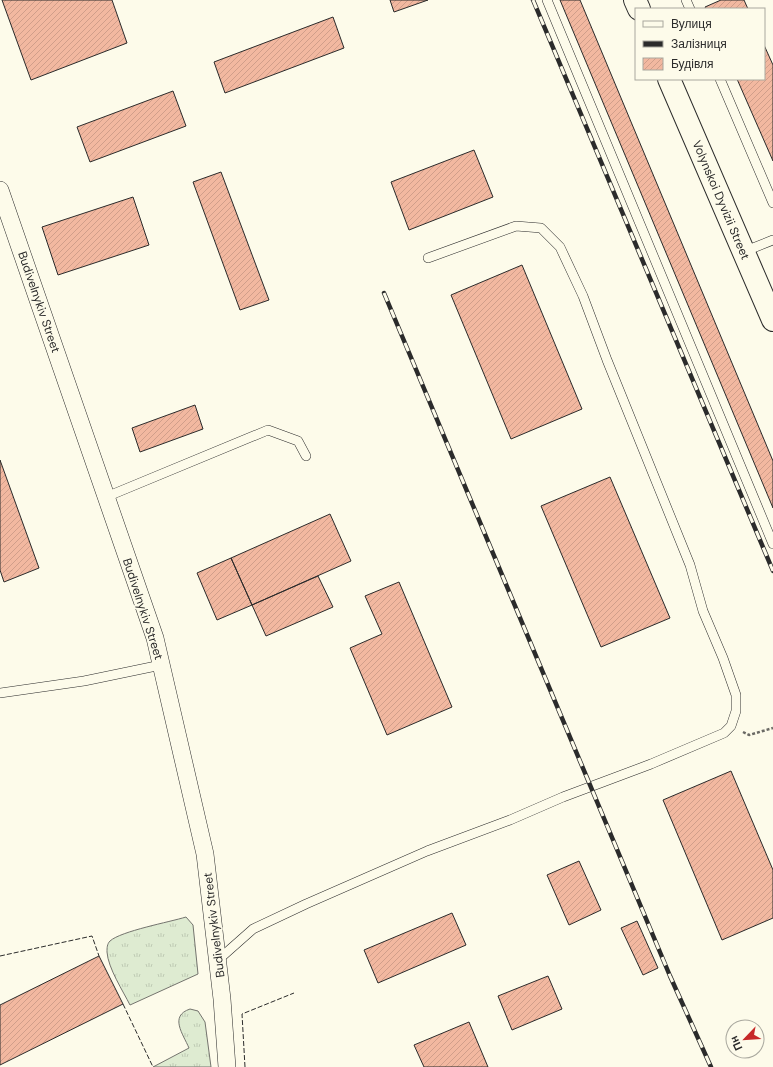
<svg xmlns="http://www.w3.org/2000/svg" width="773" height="1067" font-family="'DM Sans',sans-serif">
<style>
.grass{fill:url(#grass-tufts);stroke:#74746e}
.building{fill:url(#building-hatch);stroke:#2b2b2b}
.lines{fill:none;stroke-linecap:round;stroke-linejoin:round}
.service-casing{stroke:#2b2b2b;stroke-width:10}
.minor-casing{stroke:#2b2b2b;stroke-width:18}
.tertiary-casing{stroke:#2b2b2b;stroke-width:24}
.path{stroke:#6a6964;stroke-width:2.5;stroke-dasharray:3 2;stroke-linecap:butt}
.service{stroke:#fdfbea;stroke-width:9}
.minor{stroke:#fdfbea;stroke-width:17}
.tertiary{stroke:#fdfbea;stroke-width:22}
.rail-casing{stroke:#2b2b2b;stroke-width:4.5}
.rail{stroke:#fdfbea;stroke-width:3;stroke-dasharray:9;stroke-linecap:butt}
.fence{stroke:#2b2b2b;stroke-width:1;stroke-dasharray:5 2;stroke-linecap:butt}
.labels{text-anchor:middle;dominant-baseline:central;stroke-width:3;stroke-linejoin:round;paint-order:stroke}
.street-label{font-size:12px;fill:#2b2b2b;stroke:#fdfbea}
</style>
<defs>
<pattern id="grass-tufts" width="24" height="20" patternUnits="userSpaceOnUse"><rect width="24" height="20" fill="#deebd1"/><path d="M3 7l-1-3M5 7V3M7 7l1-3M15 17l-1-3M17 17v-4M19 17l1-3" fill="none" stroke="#bfcab4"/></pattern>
<pattern id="building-hatch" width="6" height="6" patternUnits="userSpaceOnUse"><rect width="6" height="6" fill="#f2b8a0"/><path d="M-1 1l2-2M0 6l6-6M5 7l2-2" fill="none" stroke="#d09e8a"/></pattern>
</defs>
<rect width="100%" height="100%" fill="#fdfbea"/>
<path class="grass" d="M186,917l7,8 5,49 -68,31c-7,-14 -22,-37 -23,-53 0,-4 0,-8 3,-11 11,-10 60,-19 76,-24z
M190,1009l8,2 7,11 6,45h-58l36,-19c-6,-14 -20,-32 1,-39z"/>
<path class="building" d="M2,0h110l15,43 -96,37z
M390,0h38l-34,12z
M560,0h20l193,461v47z
M744,0l4,9h-42l-1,-2 16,-7z
M333,17l11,31 -119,45 -11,-31z
M764,45l9,20v96l-36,-82h27z
M173,91l13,35 -96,36 -13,-35z
M474,150l19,47 -84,33 -18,-48z
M221,172l48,128 -29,10 -47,-128z
M133,197l16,48 -91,30 -16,-48z
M522,265l60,144 -71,30 -60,-144z
M195,405l8,24 -63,23 -8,-24z
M0,460l39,108 -35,14 -4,-12z
M610,477l60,141 -69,29 -60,-141z
M330,514l21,47 -99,44 -21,-47z
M231,558l21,47 -35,15 -20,-47z
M318,576l15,31 -67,29 -14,-31z
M399,582l53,125 -65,28 -37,-87 32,-14 -17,-38z
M731,771l42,99v48l-51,22 -59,-140z
M579,861l22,49 -32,15 -22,-50z
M452,913l14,32 -88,38 -14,-33z
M637,921l21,47 -15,7 -22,-47z
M99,956l24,48 -123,61v-60z
M548,976l14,33 -50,21 -14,-34z
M469,1022l19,45h-64l-10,-22z"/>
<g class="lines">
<g class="service-casing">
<path id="service" d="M547,0l226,544
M686,0l4,9
M720,79l53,124
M743,252l30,-12
M106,497l162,-67 30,11 8,15
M0,693l84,-12 77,-16
M218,960l35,-31 53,-25 121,-53 83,-31 53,-23 88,-33 73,-31 7,-7 5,-15v-16l-13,-37 -20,-47 -13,-46 -83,-205 -24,-64 -23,-49 -19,-19 -25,-2 -88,32"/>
</g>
<g class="minor-casing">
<path id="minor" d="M0,190l155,448 50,216 17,145 5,68"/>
</g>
<g class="tertiary-casing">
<path id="tertiary" d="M635,0l4,9
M669,79l104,241"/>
</g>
<path class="path" d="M743,732l6,3 24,-7"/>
<use href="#service" class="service"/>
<use href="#minor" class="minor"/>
<use href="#tertiary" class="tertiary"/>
<g class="rail-casing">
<path id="rail" d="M533,0l240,571
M384,293l286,683 41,91"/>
</g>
<use href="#rail" class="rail"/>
<path class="fence" d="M0,956l92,-20 7,20
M123,1004l30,63
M245,1067l-3,-53 52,-21"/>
</g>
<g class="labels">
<g class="street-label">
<text transform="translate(721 200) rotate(67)">Volynskoi Dyvizii Street</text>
<text transform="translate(39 302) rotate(71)">Budivelnykiv Street</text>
<text transform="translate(143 609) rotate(72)">Budivelnykiv Street</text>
<text transform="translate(214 925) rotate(-97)">Budivelnykiv Street</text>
</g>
</g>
<rect x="635" y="8" width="130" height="72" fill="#fdfbea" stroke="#a9a89e"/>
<rect x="643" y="21" width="20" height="6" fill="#fdfbea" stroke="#a9a89e"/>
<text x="671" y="28" font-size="12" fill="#2b2b2b">Вулиця</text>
<rect x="643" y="41" width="20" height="6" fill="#2b2b2b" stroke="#a9a89e"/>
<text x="671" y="48" font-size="12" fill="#2b2b2b">Залізниця</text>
<rect x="643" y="58" width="20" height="12" fill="url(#building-hatch)" stroke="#a9a89e"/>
<text x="671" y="68" font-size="12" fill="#2b2b2b">Будівля</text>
<g transform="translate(745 1039) rotate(245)"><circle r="19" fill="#fdfbea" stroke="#a9a89e"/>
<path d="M0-3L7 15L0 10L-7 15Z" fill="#c62828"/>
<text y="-6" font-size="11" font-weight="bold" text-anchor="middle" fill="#2b2b2b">Пн</text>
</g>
</svg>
